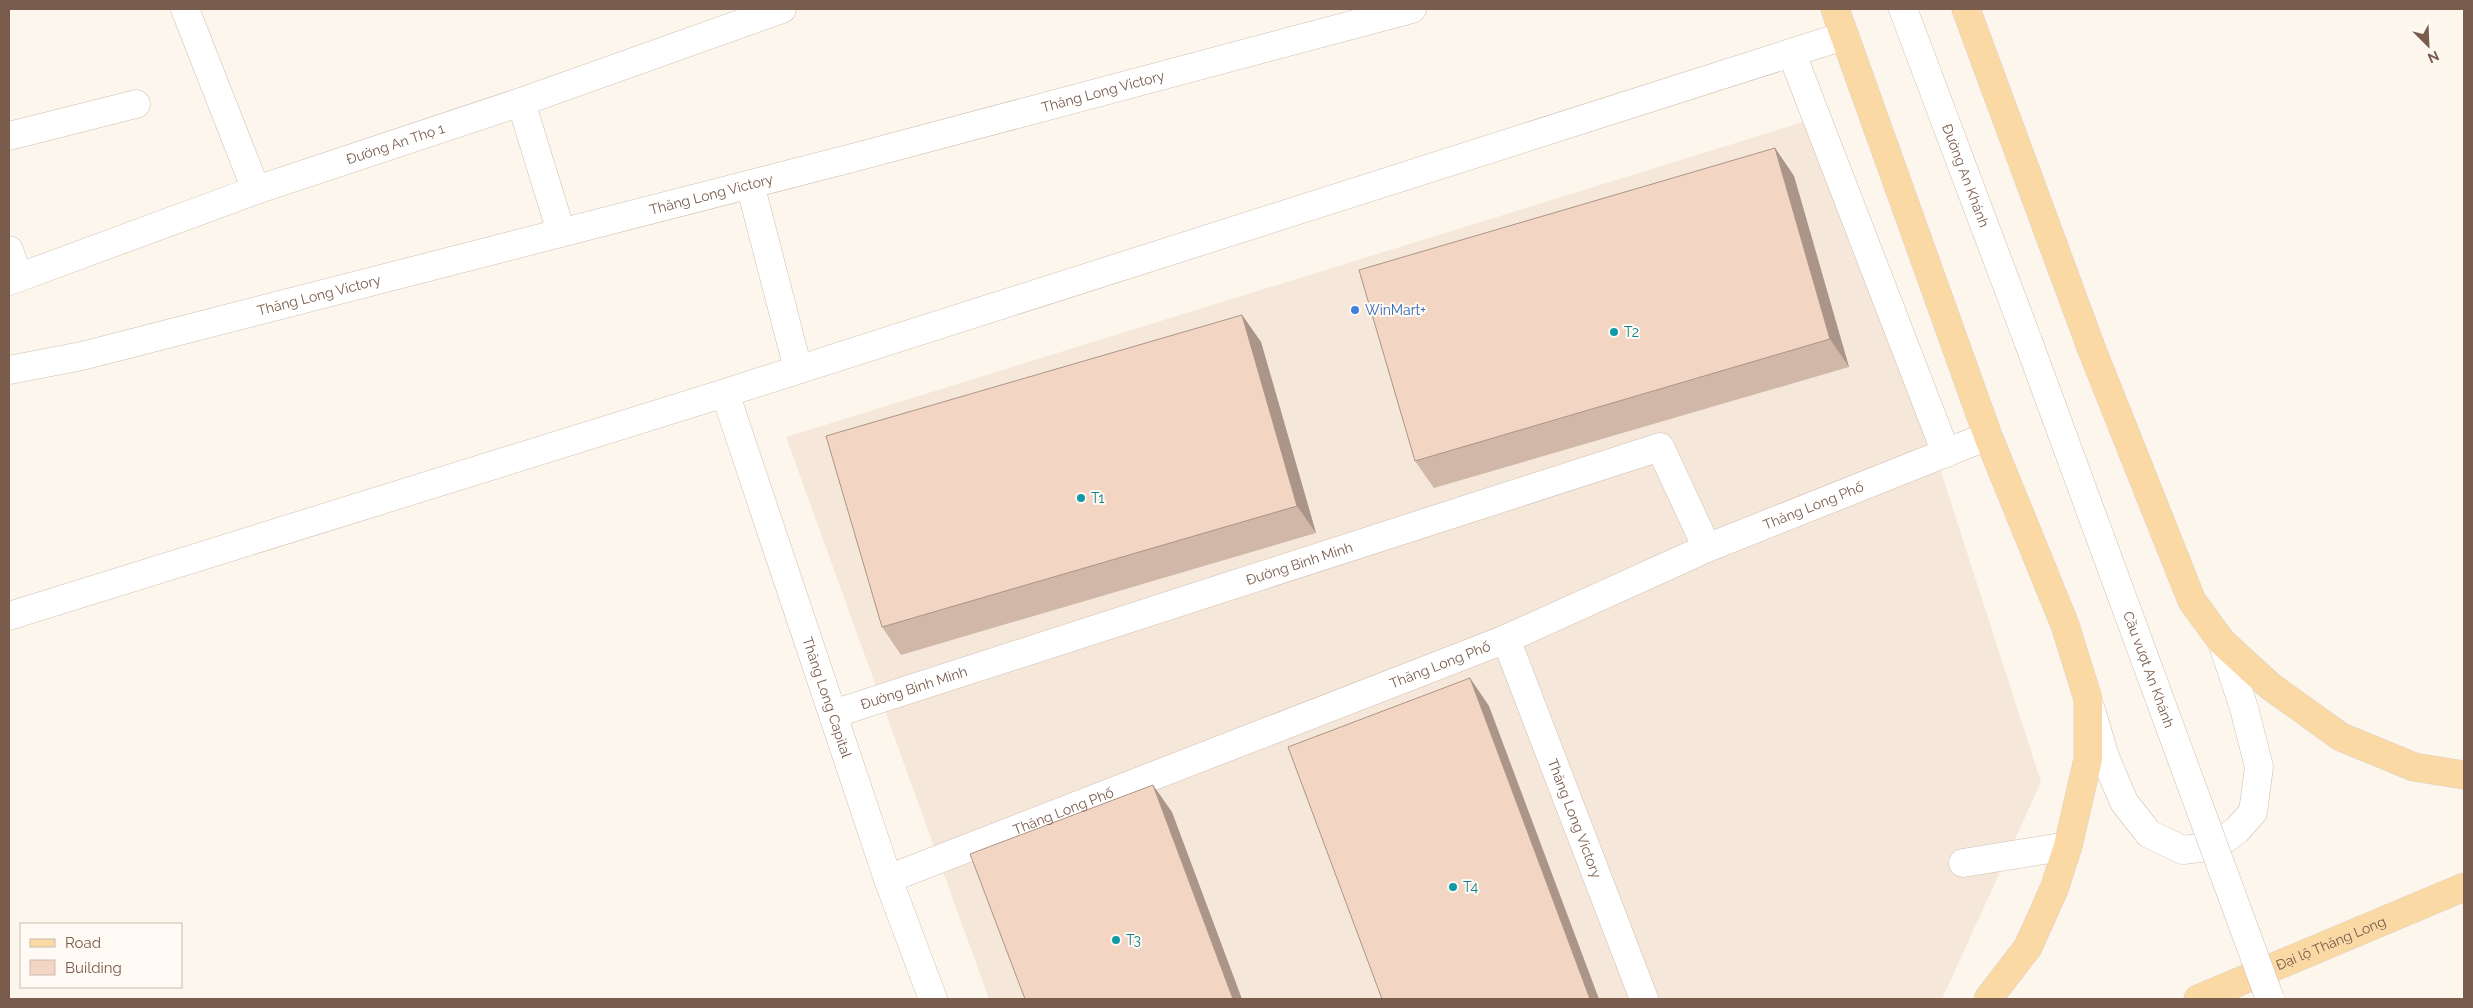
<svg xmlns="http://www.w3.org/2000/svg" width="2473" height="1008" font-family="Raleway,sans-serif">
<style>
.residential{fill:#f5e8da}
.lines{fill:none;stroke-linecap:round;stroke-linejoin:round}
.minor-casing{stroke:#d1beb0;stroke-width:29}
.major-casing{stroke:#dad1cd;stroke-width:29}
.minor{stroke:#fff;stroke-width:28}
.major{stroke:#fbd9a5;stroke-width:28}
.minor-bridge-casing{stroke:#d1beb0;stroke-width:29;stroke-linecap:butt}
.minor-bridge{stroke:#fff;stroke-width:28}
.wall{fill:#d1b7a8}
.shaded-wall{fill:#aa9588}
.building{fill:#f3d5c3;stroke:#aa9588}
.shop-dot{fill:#3f7fe0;stroke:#fffaf3;stroke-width:2}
.culture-dot{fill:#0f9aa8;stroke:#fffaf3;stroke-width:2}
.labels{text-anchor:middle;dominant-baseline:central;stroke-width:4;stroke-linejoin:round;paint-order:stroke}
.street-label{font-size:14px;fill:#7a5c4d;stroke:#fffaf3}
.shop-label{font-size:14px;fill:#366cbe;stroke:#fffaf3;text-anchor:start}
.culture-label{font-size:14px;fill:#0d838f;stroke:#fffaf3;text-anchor:start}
</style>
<rect width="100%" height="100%" fill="#fdf6ec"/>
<path class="residential" d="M1826,115l215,667 -99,217h-953l-203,-562z"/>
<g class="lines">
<g class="minor-casing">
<g id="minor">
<path d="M185,9l71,181"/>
<path id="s1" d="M1903,9l125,332"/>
<path d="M1792,54l154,399"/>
<path d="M521,102l40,130"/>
<path d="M9,136l127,-32"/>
<path d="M750,184l48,185"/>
<path d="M9,250l9,27"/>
<path id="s2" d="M9,281l247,-91 265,-88 261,-93"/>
<path id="s3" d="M9,370l73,-14 774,-199 556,-148"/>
<path id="s4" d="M725,393l163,486 45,120"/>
<path d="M9,616l716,-223 1119,-357"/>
<path id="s5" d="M1506,639l138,360"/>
<path d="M2091,710l14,47 19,45 25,32 34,16 33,-4 21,-16 16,-18 6,-45 -15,-59 -22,-66"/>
<path id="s6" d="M833,714l827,-267 47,101"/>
<path d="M1963,863l105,-17"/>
<path id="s7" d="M888,879l618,-240 201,-91 281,-112"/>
</g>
</g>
<g class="major-casing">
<g id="major">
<path d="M1835,9l153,427 77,189 23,74v60l-20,87 -14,43 -26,58 -40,52"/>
<path d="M1966,9l126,341 100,251 30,41 48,44 71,51 73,30 50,8"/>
<path id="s8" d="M2198,999l266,-112"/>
</g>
</g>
<use href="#minor" class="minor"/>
<use href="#major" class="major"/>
<g class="minor-bridge-casing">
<g id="minor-bridge">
<path id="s9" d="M2028,341l242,658"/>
</g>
</g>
<use href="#minor-bridge" class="minor-bridge"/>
</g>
<path class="wall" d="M1775,148l19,28 55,191 -415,121 -19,-27z
M1242,315l19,27 55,191 -415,122 -19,-28z"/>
<path class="shaded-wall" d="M1775,148l19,28 55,191 -19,-28z
M1242,315l19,27 55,191 -19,-27z
M1470,678l19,28 110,293h-9z
M1153,785l19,27 70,187h-9z"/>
<path class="building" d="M1775,148l55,191 -415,122 -56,-191z
M1242,315l55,191 -415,121 -56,-191z
M1470,678l120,321h-208l-94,-252z
M1153,785l80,214h-208l-55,-145z"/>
<circle class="shop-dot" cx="1355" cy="310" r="5"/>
<g class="culture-dot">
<circle cx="1614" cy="332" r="5"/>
<circle cx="1081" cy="498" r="5"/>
<circle cx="1453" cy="887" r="5"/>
<circle cx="1116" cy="940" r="5"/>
</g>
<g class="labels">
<g class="street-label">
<text stroke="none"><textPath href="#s3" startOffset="1129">Thăng Long Victory</textPath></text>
<text stroke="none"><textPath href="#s2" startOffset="410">Đường An Thọ 1</textPath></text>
<text stroke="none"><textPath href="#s1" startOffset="178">Đường An Khánh</textPath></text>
<text stroke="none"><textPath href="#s3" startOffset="724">Thăng Long Victory</textPath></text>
<text stroke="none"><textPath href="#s3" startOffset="319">Thăng Long Victory</textPath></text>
<text stroke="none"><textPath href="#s7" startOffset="998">Thăng Long Phố</textPath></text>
<text stroke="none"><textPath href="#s6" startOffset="490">Đường Bình Minh</textPath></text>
<text stroke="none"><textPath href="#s7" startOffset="592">Thăng Long Phố</textPath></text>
<text stroke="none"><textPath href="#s9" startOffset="350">Cầu vượt An Khánh</textPath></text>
<text stroke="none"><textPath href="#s6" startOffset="85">Đường Bình Minh</textPath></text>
<text stroke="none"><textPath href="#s4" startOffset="321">Thăng Long Capital</textPath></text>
<text stroke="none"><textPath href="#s7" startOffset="188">Thăng Long Phố</textPath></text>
<text stroke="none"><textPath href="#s5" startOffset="192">Thăng Long Victory</textPath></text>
<text stroke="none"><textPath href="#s8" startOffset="144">Đại lộ Thăng Long</textPath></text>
</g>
<g class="shop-label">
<text x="1365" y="310">WinMart+</text>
</g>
<g class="culture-label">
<text x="1624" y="332">T2</text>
<text x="1091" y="498">T1</text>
<text x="1463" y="887">T4</text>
<text x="1126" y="940">T3</text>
</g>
</g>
<rect width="2473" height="1008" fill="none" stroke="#7a5c4d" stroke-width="20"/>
<rect x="20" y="923" width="162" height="65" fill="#fffaf3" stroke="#cabbb1"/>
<rect x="30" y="939" width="25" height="8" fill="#fbd9a5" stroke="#cabbb1"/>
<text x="65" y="948" font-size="15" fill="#7a5c4d">Road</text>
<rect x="30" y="960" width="25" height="15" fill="#f3d5c3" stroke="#cabbb1"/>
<text x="65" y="973" font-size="15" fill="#7a5c4d">Building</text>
<g transform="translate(2428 45) rotate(156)" stroke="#fffaf3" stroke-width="4" paint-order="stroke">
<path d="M0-4L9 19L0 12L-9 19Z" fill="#7a5c4d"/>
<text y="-8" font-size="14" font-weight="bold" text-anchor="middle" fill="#7a5c4d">N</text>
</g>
</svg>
